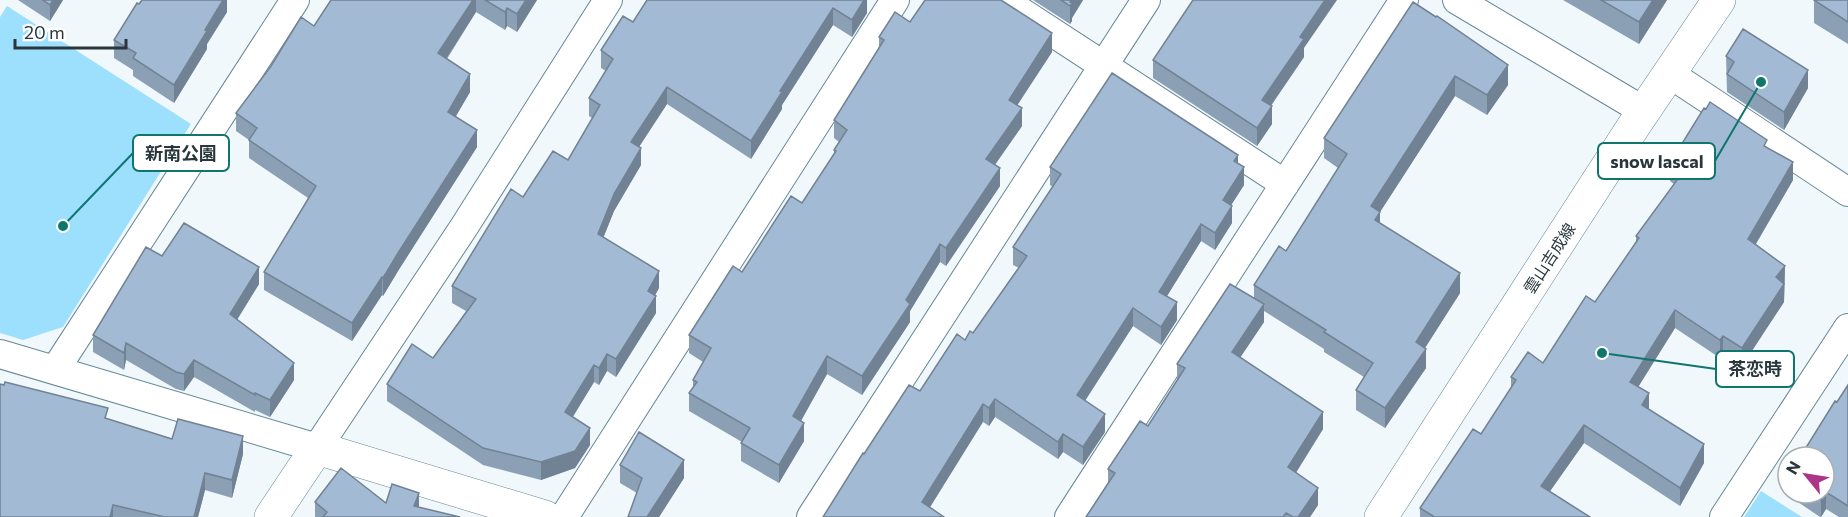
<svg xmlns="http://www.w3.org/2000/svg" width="1848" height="517" font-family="Commissioner,'Noto Sans JP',sans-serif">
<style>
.green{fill:#9ce0fe}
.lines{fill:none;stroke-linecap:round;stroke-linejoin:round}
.minor-casing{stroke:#668897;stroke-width:30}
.tertiary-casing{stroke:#668897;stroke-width:34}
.minor{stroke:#fff;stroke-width:28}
.tertiary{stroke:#fff;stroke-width:33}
.wall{fill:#8ba0b5}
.shaded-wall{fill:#718294}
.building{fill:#a2bad3;stroke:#718294;stroke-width:1.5}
.labels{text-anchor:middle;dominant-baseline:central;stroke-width:4.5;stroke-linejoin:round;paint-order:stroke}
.street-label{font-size:16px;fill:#29373d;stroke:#fff}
.leader{fill:none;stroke:#0f766e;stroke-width:2}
.callout-dot{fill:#0f766e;stroke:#fff;stroke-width:2}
.callout{fill:#fff;stroke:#0f766e;stroke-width:2}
.callout-label{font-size:18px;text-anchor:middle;font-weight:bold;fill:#29373d}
</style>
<rect width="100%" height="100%" fill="#f1f8fc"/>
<path class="green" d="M7,6l184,118 -128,203 -40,13 -23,-7v-316z
M1761,491l41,26h-58z"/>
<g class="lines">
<g class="minor-casing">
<path id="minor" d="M1003,0l282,184
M1457,0l187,111
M1670,74l178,118
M0,354l317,94 147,-221 144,-227
M55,370l240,-370
M564,517l331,-517
M811,517l335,-517
M1069,517l335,-517
M1724,517l124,-189"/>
</g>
<g class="tertiary-casing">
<path id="tertiary" d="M271,517l46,-69 228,69
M1381,517l254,-393 84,-124"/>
</g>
<use href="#minor" class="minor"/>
<use href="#tertiary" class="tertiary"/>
</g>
<path class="wall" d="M18,0h45l-13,21z
M227,0v12l-20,32v5l-33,54 -41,-27v-6l-19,-12v-18l25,-36z
M331,0h206l-20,32 -10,-6 -2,4 -29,-18 -29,47 23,33 -15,25 22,30 -79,124 -15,25 -1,-1 -30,46 -88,-51v-18l44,-74 -59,-40v-18l-13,-9v-18l78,-87z
M867,0v13l-15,24 -19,-12 -51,80v4l-31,50 -84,-55 -28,43 2,18 -27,46 -11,27 56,50 -4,7 1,18 -40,64 -9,-6 -8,14 -5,-3 -21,35 17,28 -15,23 -34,12 -58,-15 -96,-64v-17l46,-26 33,-47 -14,-8v-17l71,-89 45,-37 24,-42 -3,-2v-18l17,-27 -5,-3v-18l32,-28z
M1033,0h50l-11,18v3l-2,3z
M1563,0h104l-28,44z
M1814,0h34v44l-34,-21z
M1413,2l95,83 -21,30 -32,-19 -75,116v11l80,70 -35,55 1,20 -41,60 -29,-18v-20l8,-13 -40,-25v-3l-60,-38v11l-24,35 83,72 -27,44 22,32 -8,12h-224l22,-34v-14l40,-43 29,-46v-16l77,-66v-13l32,-34 52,-83 -14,-10v-20z
M910,22l142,30 -35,53 5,21 -27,39 5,21 -54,80 -6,-4 -30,49v11l-48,73 -35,-21 -26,47 3,20 -25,42 -38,-22v-18l1,-1 -53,-31v-18l4,-6v-7l10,-18 -14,-9v-18l113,-132 32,-49v-4l5,-8 -5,-4v-18l45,-73v-10z
M1304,48v9l-33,49 1,18 -15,22 -104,-68v-18z
M1726,56l82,32 -24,42 -57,-38z
M1767,147l26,33 -37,64 29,22 -1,36 -42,64 -19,-12 -3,4 -45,-30 -37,59 11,22 55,54 -24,43 -96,-63 -34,48 40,26h-170v-9l61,-74 30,-45v-12l32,-14 52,-61 41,-60v-6l38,-52 -4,-3v-18z
M1238,163l6,22 -13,20 1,18 -17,27 -14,-9 -34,55 10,24 -16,25 -28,-19 -48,75 20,31 -22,33 -20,-13 -5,7 -63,-42 -6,9 -6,-4 -160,95 41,-63 101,-114 8,-7 46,-65 -6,-3v-18l40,-60 -3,-2v-18z
M162,256l97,28 -22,36 57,60 -24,37 -15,-7v2l-61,-35 -10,14 -8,-2 -50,-29 -2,10 -31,-18v-17z
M1848,385v132h-9l-13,-8 -5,8h-1l-28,-19v-5h32v-36h-22v-3z
M108,419l64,20 71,15 -11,44 -27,-8 -7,27h-198z
M620,465l64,13 -25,39h-31l9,-24 -17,-10z
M315,502l71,1 33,4 41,10h-145z"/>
<path class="shaded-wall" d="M53,0h10l-13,21v-16z
M223,0h4v12l-20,32v5l-33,54v-18l31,-55z
M473,0h3v12l-38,59v-18z
M526,0h11l-20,32v-18z
M864,0h3v13l-15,24v-17z
M1071,0h12l-11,18v3l-2,3v-22z
M1325,0h12l-33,48v9l-42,61v-18l38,-63z
M1653,0h14l-28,44v-22z
M507,8v18l-2,4v-18z
M833,8v17l-51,80v4l-31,50v-18l29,-50z
M1052,33v19l-43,66v-18z
M1508,65v20l-21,30v-20z
M1808,70v18l-24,42v-18z
M470,74v18l-22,38v-18z
M1455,76v20l-75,116v20l-9,-26z
M667,87v17l-36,55v-17z
M1272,106v18l-15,22v-18z
M1022,108v18l-36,51v-18z
M477,130v17l-79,124 -15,25v-18l15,-25z
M641,148v17l-27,46 -16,40v-17l16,-40z
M1238,155v18l-4,-12z
M1793,162v18l-45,77v-18z
M1244,167v18l-21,33v-18z
M1000,168v18l-54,80v-18z
M1232,206v17l-17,27v-17z
M1201,224v17l-42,68v-17z
M940,244v18l-30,49v11l-48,73v-19l44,-76z
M1785,266l-1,36 -42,64v-18l34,-71z
M259,267v17l-29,47v-17z
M659,271v17l-11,20v-17z
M1460,273v20l-44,69v-20z
M382,277v18l-30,46v-18z
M656,296v17l-40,64v-18z
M1177,302v18l-16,25v-18z
M1264,304v18l-32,48v-18z
M1133,308v18l-56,87v-18z
M1675,310v18l-45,72v-18z
M1723,336v18l-3,4v-18z
M126,343v17l-2,10v-17z
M1426,349v19l-41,60v-20z
M607,354v17l-8,14v-17z
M827,356v18l-34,61v-19z
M194,360v17l-10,14v-17z
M294,363v17l-24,37v-17z
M594,365v17l-29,47v-17z
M1649,393v18l-7,-6z
M995,399v18l-6,9v-18z
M983,404v18l-59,95 -2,-15z
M1323,412v17l-35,56v-18z
M1105,414v18l-22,33v-18z
M804,423v18l-25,42v-18z
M1584,425v18l-43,61v-18z
M590,428v17l-15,23 -34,12v-18z
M1063,434v18l-5,7v-17z
M243,436v18l-11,44v-18z
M1704,444v19l-24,43v-18z
M684,460v18l-25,39h-12z
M205,473v17l-7,27h-4z
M1318,488v17l-8,12h-12z
M1826,492v17l-5,8v-17z
M419,493v18l-5,-5z
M113,505v12h-3z"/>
<path class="building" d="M43,0h10l-3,5z
M142,0h81l-18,30 2,1 -33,54 -41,-27 3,-5 -22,-13 23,-37 2,1z
M331,0h142l-35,53 32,21 -22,38 29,18 -79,123 -15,25 -1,-1 -30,46 -88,-51 52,-86 -67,-46 8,-12 -21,-15 35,-47 30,-49 13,9z
M485,0h41l-9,14 -10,-6 -2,4z
M647,0h217l-12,20 -19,-12 -53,83 2,1 -31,49 -84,-54 -36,55 10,6 -27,46 -16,40 61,37 -11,20 8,5 -40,63 -9,-5 -8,14 -5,-3 -29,47 25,16 -15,23 -34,11 -58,-14 -96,-64 25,-40 21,14 43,-59 -24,-13 59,-97 12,8 30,-46 15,9 32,-55 -11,-7 24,-39 -12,-9 22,-34 10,6z
M925,0h76l51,33 -43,67 13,8 -36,51 14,9 -54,80 -6,-4 -34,56 4,4 -48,72 -35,-20 -34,60 11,7 -25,42 -38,-22 9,-15 -61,-35 8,-11 -4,-2 18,-32 -22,-13 44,-69 9,6 49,-76 11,7 34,-52 -2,-1 13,-20 -13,-10 50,-80 -5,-3 16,-25 15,10z
M1061,0h10l-1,2 2,1 -2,3z
M1193,0h132l-25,37 4,2 -42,61 10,6 -15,22 -104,-68z
M1601,0h52l-14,22z
M1814,0h34v22z
M1413,2l23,15 1,-1 71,49 -21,30 -32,-19 -84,130 9,6 -5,8 85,53 -44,69 10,7 -41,59 -29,-18 17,-27 -49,-31 2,-2 -72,-45 25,-39 7,5 61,-97 -23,-16z
M1743,29l65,41 -24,42 -57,-38 7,-12 -8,-6z
M1112,73l126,82 -4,6 10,6 -21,33 9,6 -17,27 -14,-9 -42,68 18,10 -16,25 -28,-19 -56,87 28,19 -22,33 -20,-13 -5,8 -63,-43 -6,9 -6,-4 -61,98 22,15h-121l40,-64 1,1 45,-69 11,6 37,-57 8,6 5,-9 3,2 54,-77 -14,-9 48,-73 -11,-7z
M1710,102l57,38 -3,6 29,16 -45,77 37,27 -9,11 8,7 -42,64 -19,-12 -3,4 -45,-30 -45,72 19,11 -7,12 62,39 -24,44 -96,-63 -43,61 49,31h-157v-1l-13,-8 53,-79 8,5 35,-54 -5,-3 17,-25 15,11 43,-67 9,6 44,-64 -3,-2 47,-64 -13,-9 34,-55 2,1z
M184,223l75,44 -29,47 64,49 -24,37 -15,-7v2l-61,-35 -10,14 -8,-2 -50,-29 -2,10 -31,-18 53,-88 16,9z
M1230,284l34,20 -32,48 91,60 -35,55 30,21 -20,29h-5l-7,-4 -3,4h-197l29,-44 -7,-4 32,-48 8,5 37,-58 -8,-4z
M5,382l103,26 -3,10 67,21 6,-20 65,17 -11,44 -27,-7 -11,44h-29l-52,-12 -3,12h-110v-133l4,1z
M1848,385v121l-22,-14 -5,8 -11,-7h14v-36h-17l-5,-3 33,-53 2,1z
M639,432l45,28 -37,57h-19l14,-39 -22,-13z
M341,468l45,35 6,-19 27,9 -5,13 46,11h-137l4,-5 -12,-10z"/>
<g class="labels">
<g class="street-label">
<text transform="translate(1549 258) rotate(-57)">雲山吉成線</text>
</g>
</g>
<path class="leader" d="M63 226L133 153M1761 82L1715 161M1602 353L1716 369"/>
<g class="callout-dot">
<circle cx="63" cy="226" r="6"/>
<circle cx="1761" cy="82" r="6"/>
<circle cx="1602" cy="353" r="6"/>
</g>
<g class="callout">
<rect x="133" y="135" width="96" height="36" rx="6"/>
<rect x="1598" y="143" width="117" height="36" rx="6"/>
<rect x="1716" y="351" width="78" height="36" rx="6"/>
</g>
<g class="callout-label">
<text x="181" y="160">新南公園</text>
<text x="1657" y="168">snow lascal</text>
<text x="1755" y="375">茶恋時</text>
</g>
<g transform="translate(1806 475) rotate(300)"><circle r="28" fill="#ffffff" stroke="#a9afb1" stroke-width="1.5"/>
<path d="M0-4.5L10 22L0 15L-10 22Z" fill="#ac3489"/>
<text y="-9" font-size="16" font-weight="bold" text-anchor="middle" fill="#29373d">N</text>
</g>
<path d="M15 39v9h111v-9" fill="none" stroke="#29373d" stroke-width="3"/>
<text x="24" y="39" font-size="18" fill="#29373d" stroke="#ffffff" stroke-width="4.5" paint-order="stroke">20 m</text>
</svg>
